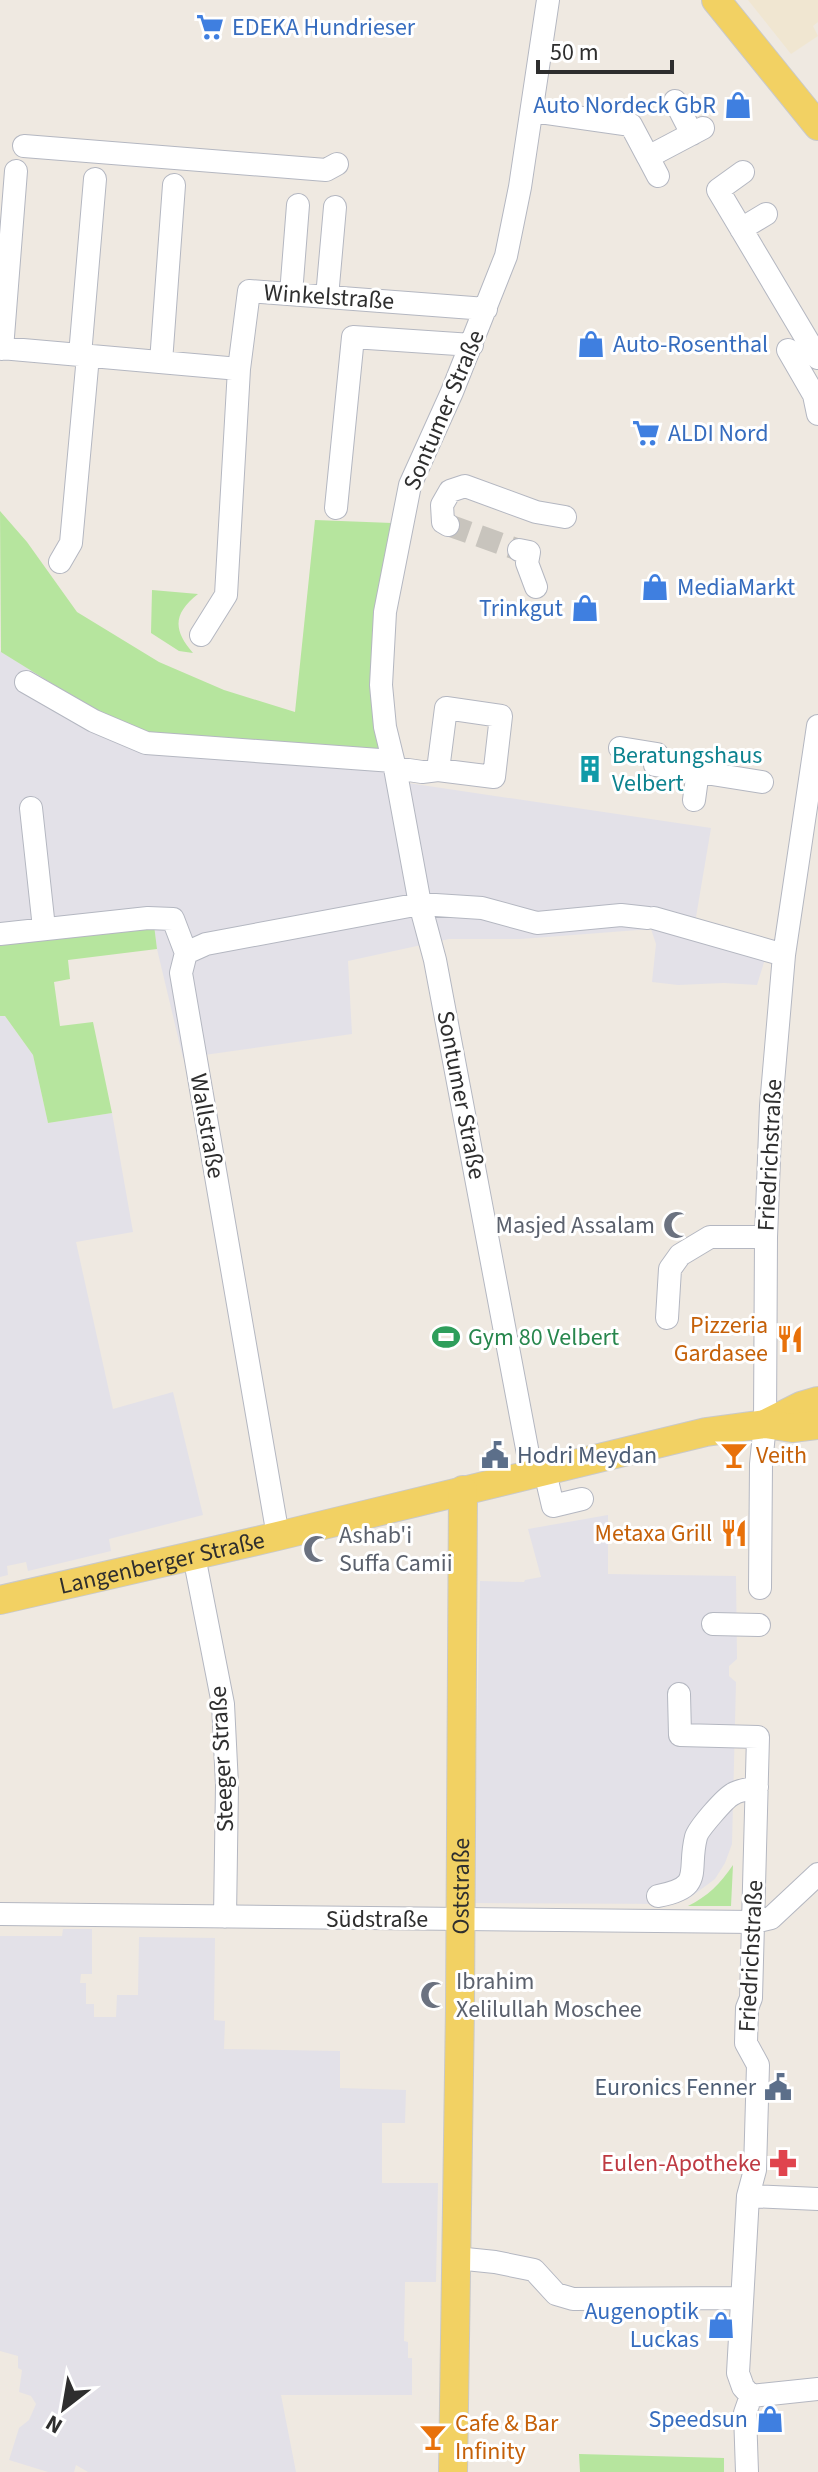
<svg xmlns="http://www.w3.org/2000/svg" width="818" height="2472" font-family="'Source Sans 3',sans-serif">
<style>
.industrial{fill:#e3e1e8}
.education{fill:#f0e6d1}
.green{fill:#b6e59e}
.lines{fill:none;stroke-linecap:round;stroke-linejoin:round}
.minor-tunnel{stroke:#c8c4bd;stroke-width:22;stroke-dasharray:22 11;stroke-linecap:butt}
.minor-casing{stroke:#b4b7c1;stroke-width:24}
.major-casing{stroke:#c9c9c9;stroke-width:30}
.minor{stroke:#fff;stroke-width:22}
.major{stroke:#f2d163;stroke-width:28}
.labels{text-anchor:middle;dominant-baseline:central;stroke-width:6;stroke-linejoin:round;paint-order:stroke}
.shop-label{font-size:24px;fill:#366cbe;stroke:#fff;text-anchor:start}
.street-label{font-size:24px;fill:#2e2e2e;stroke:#fff}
.culture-label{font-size:24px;fill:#0d838f;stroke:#fff;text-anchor:start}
.worship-label{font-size:24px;fill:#5b616d;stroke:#fff;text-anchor:start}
.food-label{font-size:24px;fill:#c56008;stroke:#fff;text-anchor:end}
.leisure-label{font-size:24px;fill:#27864d;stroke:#fff;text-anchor:start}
.service-label{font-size:24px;fill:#4e5e75;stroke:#fff;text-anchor:start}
.health-label{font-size:24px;fill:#be3a42;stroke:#fff;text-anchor:end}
</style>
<rect width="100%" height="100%" fill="#efe9e1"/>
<path class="industrial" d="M0,651l77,48 306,55 5,26 323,48 -16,95 74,23 -12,39 -33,-2 -46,2 -26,-3 4,-38 -5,-15 -130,10h-72l-101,22 4,73 -169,24 -26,-109 -3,-24 -154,19z
M0,1016h5l28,39 15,68 64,-10 21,119 -57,10 37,167 60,-17 30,123 -94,24 2,12 -83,20 -2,-9 -19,4 1,9 -8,2z
M608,1515v59l128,2 1,83 -8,7v10l7,6 -4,162 -7,19 -10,16 -27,20 -14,5 -200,-1 6,-322 44,1 1,-2 16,-3 -13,-48z
M63,1929h29v45h-11l-1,9h6v21h8v13h22l1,-22h21l1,-58 76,1 -1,82 11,1 -1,28 116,2v37l66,2 -1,33h-23v60h56l-2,99h-31l-1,59 4,1v16h4v37h-131l15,77h-208l-12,-7 -2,7h-26l-39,-12 10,-32 10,-8 7,-16 -5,-8 -12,-4 3,-22 -4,-2v-12l-18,-5v-415h62z"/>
<path class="education" d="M748,0h70v22l-5,4 5,10 -27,18z"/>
<path class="green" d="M0,511l27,31 50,70 82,50 65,28 71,22 20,-192 77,3 -9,231 -239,-18 -67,-37 -76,-47z
M152,590l46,4c-24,19 -26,35 -5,59l-14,-2 -28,-18z
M154,925l3,24 -89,11 2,19 -16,3 6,44 33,-4 19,91 -64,10 -15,-68 -28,-39h-5v-72z
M733,1865l-2,41h-43c20,-10 32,-22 45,-41z
M579,2454l145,4v14h-144z"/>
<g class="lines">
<path class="minor-tunnel" d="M448,525l71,25"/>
<g class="minor-casing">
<path id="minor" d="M675,101l17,33
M533,111l98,14 17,32 55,-29
M24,146l302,24 11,-6
M648,157l10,19
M743,172l-25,18 100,168
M741,229l25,-15
M291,294l7,-89
M327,297l8,-90
M0,348l239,21
M2,349l14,-178
M788,350l26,45 4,19
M80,355l15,-176
M161,362l13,-177
M336,508l17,-171 119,8
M448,525l-5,-3 -1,-17 8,-14 15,-5 71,26 29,5
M519,550l10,2 -2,11 9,24
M60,562l11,-19 17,-187
M201,635l25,-40 13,-226 10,-78 237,18
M26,682l68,39 52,22 247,18
M620,748l37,6 -2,11 107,17
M395,768l27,4 16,-2 56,7 7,-61 -55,-8 -8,62
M694,800l4,-29
M31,808l13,120
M654,918l130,37
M0,934l148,-16 25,1 13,34
M186,953l-5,20 97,563
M186,953l20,-9 214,-40 62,4 55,15 84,-8 27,3
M667,1318l3,-49 10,-14 30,-18h56
M545,1472l8,34 29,-7
M532,1475l-97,-515 -15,-56 -25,-136 -10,-41 -4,-42 4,-73 25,-127 42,-93 54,-136 14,-69 28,-187
M194,1556l29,148 4,81 -2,132
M760,1588l1,-124 4,-40 1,-187 5,-131 13,-151 34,-229
M713,1624l46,1
M679,1694l1,41 78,2 -7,261 -4,10 -1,35 12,22 -3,105 -7,26 -10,177 5,14 8,9
M658,1896c47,-9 29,-24 38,-59 2,-8 29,-39 37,-43 6,-4 17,-5 24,-7
M0,1914l755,8 16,-4 47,-44
M748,2196l70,3
M456,2258l39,4 39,8 22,24 17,5 169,-1
M751,2396l67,-7
M747,2472l-2,-59 6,-17"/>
</g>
<g class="major-casing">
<g id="major">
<path d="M716,0l102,126"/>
<path d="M765,1424l36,-18 17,-5"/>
<path id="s1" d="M0,1600l278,-64 428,-104 59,-8 27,4 26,-3"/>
<path id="s2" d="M453,2472l7,-464 3,-518"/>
</g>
</g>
<use href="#minor" class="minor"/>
<use href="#major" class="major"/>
</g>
<defs>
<g id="supermarket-bare" transform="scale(2.16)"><path d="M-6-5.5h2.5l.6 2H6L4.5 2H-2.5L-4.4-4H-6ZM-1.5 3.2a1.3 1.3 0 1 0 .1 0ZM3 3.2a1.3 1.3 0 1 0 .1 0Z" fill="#3f7fe0" stroke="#fff" stroke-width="2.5" paint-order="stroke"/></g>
<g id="shop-bare" transform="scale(2.16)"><path d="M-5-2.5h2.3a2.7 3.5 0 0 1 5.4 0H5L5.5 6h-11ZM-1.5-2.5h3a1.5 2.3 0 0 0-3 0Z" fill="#3f7fe0" stroke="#fff" stroke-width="2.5" paint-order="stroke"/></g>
<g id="building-bare" transform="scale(2.16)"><path d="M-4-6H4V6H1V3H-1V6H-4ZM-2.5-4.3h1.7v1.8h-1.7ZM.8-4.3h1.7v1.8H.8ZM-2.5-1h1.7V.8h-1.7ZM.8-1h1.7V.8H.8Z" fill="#0f9aa8" stroke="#fff" stroke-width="2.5" paint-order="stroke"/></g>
<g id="mosque-bare" transform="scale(2.16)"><path d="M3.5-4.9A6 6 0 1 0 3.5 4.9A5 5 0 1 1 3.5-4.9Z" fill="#6b7280" stroke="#fff" stroke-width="2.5" paint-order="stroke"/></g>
<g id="stadium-bare" transform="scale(2.16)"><path d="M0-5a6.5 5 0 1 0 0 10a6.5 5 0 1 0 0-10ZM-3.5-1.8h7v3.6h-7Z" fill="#2e9e5b" stroke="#fff" stroke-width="2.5" paint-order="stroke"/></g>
<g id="restaurant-bare" transform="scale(2.16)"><path d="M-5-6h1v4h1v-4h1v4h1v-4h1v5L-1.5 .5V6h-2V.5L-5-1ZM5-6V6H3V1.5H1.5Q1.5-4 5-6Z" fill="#e8710a" stroke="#fff" stroke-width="2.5" paint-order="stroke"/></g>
<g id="civic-bare" transform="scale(2.16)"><path d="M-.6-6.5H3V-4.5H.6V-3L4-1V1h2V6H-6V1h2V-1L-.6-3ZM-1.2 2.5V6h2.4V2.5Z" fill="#5c6f8a" stroke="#fff" stroke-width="2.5" paint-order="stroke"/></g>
<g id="bar-bare" transform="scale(2.16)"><path d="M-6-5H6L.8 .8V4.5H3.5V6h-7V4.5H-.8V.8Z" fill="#e8710a" stroke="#fff" stroke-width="2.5" paint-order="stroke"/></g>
<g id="pharmacy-bare" transform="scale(2.16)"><path d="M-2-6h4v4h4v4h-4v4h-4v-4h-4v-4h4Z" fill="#e0444e" stroke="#fff" stroke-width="2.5" paint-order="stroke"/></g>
</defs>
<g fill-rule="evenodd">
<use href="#supermarket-bare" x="210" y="27"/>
<use href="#shop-bare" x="738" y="105"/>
<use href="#shop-bare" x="591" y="344"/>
<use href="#supermarket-bare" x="646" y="433"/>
<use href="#shop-bare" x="655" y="587"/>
<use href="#shop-bare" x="585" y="608"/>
<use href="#building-bare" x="590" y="769"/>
<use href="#mosque-bare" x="677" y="1225"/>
<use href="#stadium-bare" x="446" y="1337"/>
<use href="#restaurant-bare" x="790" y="1339"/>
<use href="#civic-bare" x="495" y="1455"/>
<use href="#bar-bare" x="734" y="1455"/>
<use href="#restaurant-bare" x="734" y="1533"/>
<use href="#mosque-bare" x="317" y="1549"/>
<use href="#mosque-bare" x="434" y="1995"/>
<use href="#civic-bare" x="778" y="2087"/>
<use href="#pharmacy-bare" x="783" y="2163"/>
<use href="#shop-bare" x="721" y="2325"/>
<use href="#shop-bare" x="770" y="2419"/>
<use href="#bar-bare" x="433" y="2437"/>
</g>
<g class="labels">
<g class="shop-label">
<text x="232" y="27">EDEKA Hundrieser</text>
<text x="716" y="105" text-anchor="end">Auto Nordeck GbR</text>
<text x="613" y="344">Auto-Rosenthal</text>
<text x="668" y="433">ALDI Nord</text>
<text x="677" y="587">MediaMarkt</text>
<text x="563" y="608" text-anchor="end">Trinkgut</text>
<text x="699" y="2311" text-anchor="end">Augenoptik<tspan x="699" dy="28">Luckas</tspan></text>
<text x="748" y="2419" text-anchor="end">Speedsun</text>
</g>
<g class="street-label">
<text transform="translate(329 297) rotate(4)">Winkelstraße</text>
<text transform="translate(444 410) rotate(-67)">Sontumer Straße</text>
<text transform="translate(461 1095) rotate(79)">Sontumer Straße</text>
<text transform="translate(207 1126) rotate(80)">Wallstraße</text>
<text transform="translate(770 1155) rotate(-87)">Friedrichstraße</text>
<text stroke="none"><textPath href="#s1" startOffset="166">Langenberger Straße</textPath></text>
<text transform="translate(222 1759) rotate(-93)">Steeger Straße</text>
<text stroke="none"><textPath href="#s2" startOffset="586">Oststraße</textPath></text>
<text x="377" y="1919">Südstraße</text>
<text transform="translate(751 1956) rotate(-87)">Friedrichstraße</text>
</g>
<g class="culture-label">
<text x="612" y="755">Beratungshaus<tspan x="612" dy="28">Velbert</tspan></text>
</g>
<g class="worship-label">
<text x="655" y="1225" text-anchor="end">Masjed Assalam</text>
<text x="339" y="1535">Ashab'i<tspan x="339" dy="28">Suffa Camii</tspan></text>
<text x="456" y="1981">Ibrahim<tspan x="456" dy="28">Xelilullah Moschee</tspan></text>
</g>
<g class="food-label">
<text x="768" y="1325">Pizzeria<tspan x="768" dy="28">Gardasee</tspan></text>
<text x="756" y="1455" text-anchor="start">Veith</text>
<text x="712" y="1533">Metaxa Grill</text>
<text x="455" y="2423" text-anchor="start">Cafe &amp; Bar<tspan x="455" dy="28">Infinity</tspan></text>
</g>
<g class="leisure-label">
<text x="468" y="1337">Gym 80 Velbert</text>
</g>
<g class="service-label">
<text x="517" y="1455">Hodri Meydan</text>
<text x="756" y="2087" text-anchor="end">Euronics Fenner</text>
</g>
<g class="health-label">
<text x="761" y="2163">Eulen-Apotheke</text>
</g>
</g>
<g transform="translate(64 2408) rotate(211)" stroke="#ffffff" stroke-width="6" paint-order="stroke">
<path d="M0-6L14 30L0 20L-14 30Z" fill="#2e2e2e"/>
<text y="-12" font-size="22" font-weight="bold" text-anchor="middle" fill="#2e2e2e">N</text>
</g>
<path d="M538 60v12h134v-12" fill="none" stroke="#2e2e2e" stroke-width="4"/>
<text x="550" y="60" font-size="24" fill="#2e2e2e" stroke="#ffffff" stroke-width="6" paint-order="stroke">50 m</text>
</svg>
